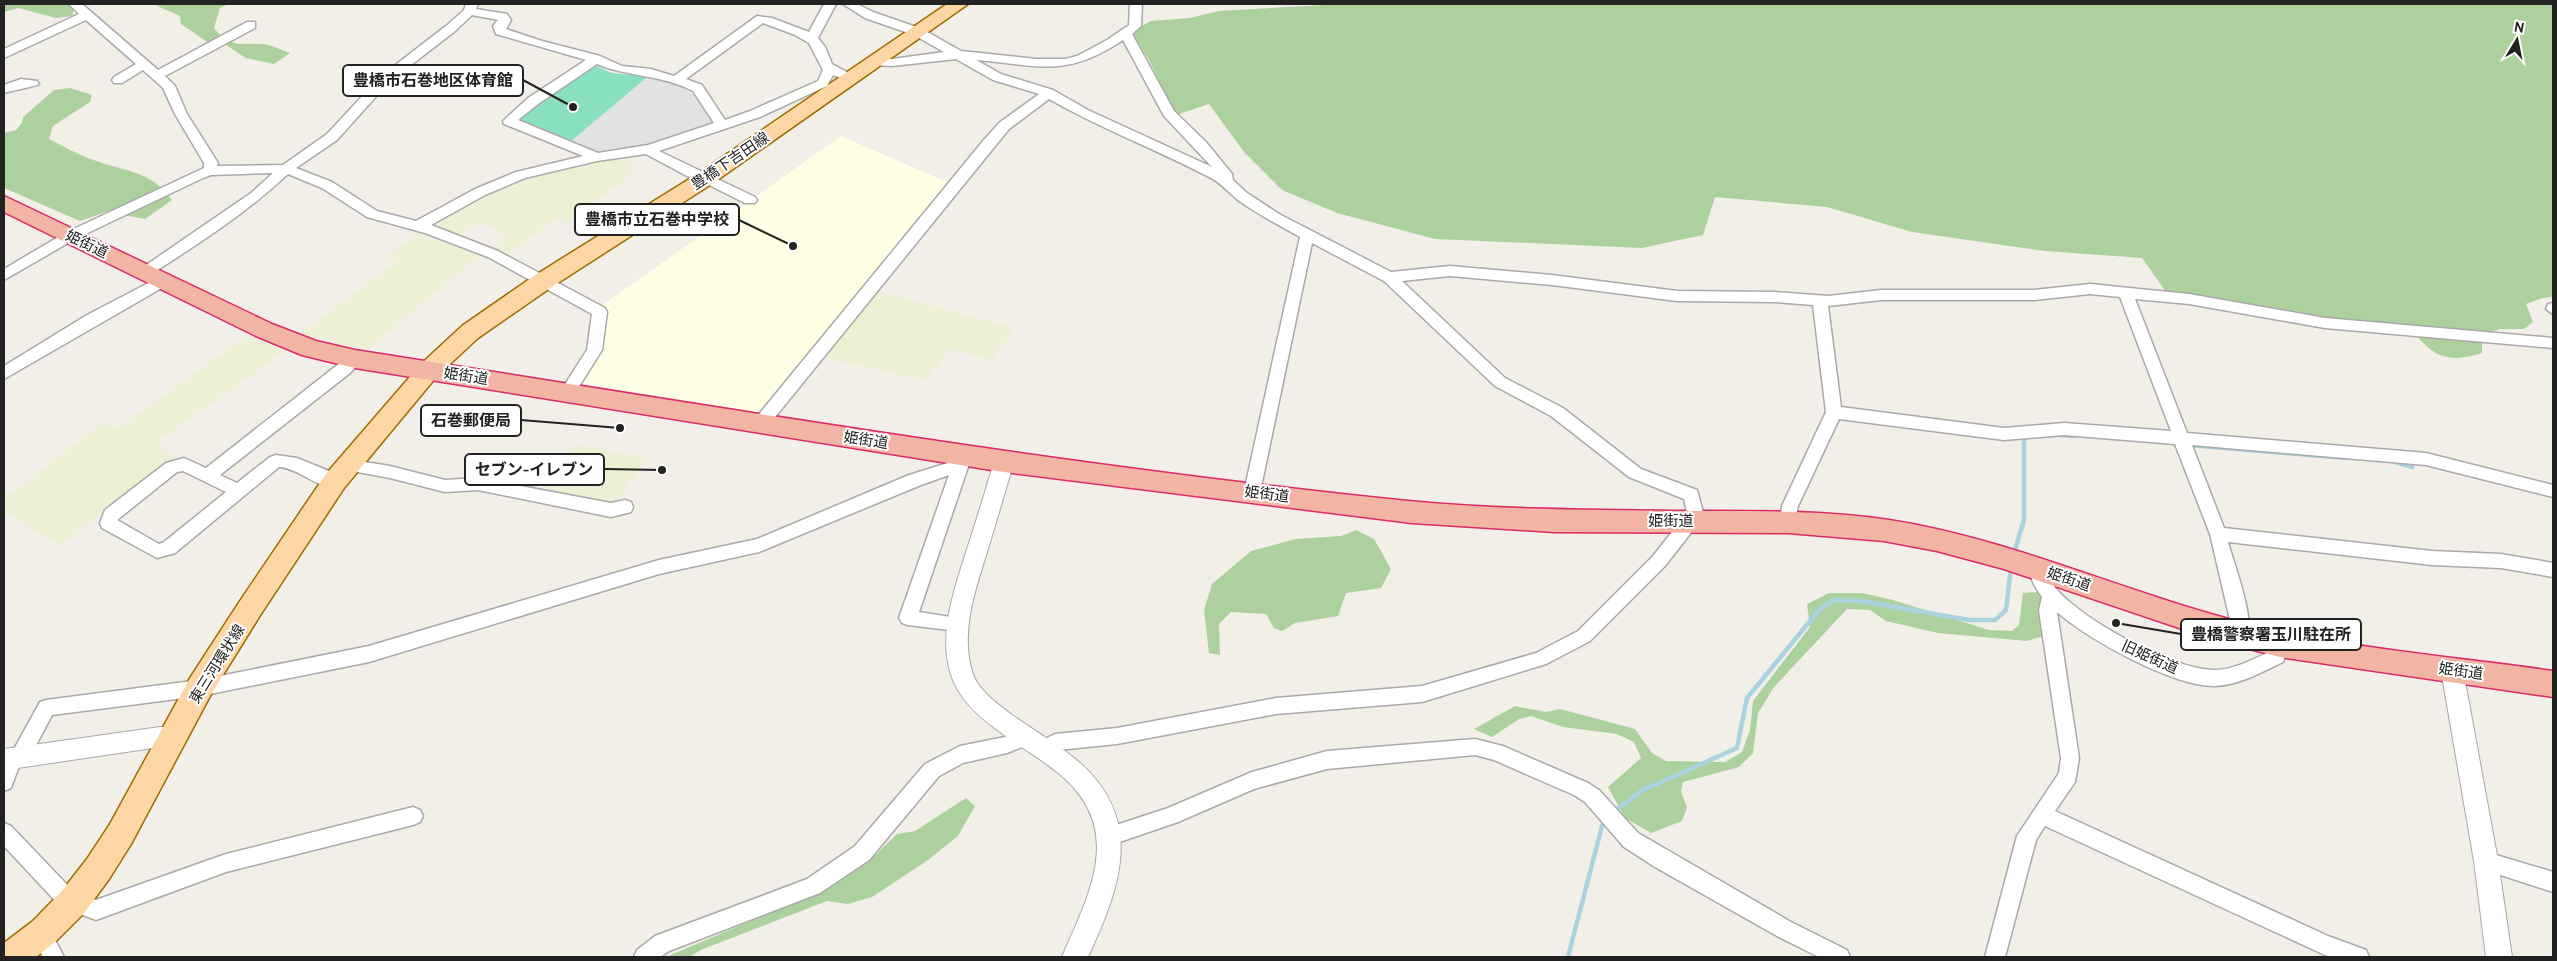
<svg xmlns="http://www.w3.org/2000/svg" width="2557" height="961" font-family="Cabin,'Noto Sans JP',sans-serif">
<style>
.education{fill:#ffffe5}
.farmland{fill:#eef0d5}
.forest{fill:#add19e}
.pitch{fill:#88e0be}
.parking{fill:#e2e2e2}
.lines{fill:none;stroke-linecap:round;stroke-linejoin:round}
.stream{stroke:#aad3df;stroke-width:4.5}
.minor-casing{stroke:#a9a9a9;stroke-width:3}
.tertiary-casing{stroke:#a9a9a9;stroke-width:2}
.primary-casing{stroke:#a06b00;stroke-width:3}
.trunk-casing{stroke:#dc2a67;stroke-width:3}
.minor{fill:#fff;fill-rule:evenodd}
.tertiary{fill:#fff;fill-rule:evenodd}
.primary{fill:#fcd6a4;fill-rule:evenodd}
.trunk{fill:#f2b4a3;fill-rule:evenodd}
.labels{text-anchor:middle;dominant-baseline:central;stroke-width:4;stroke-linejoin:round;paint-order:stroke}
.street-label{font-size:15px;fill:#222;stroke:#fff}
.leader{fill:none;stroke:#222;stroke-width:2}
.callout-dot{fill:#222;stroke:#fff;stroke-width:2}
.callout{fill:#fff;stroke:#222;stroke-width:2}
.callout-label{font-size:16px;text-anchor:middle;font-weight:bold;fill:#222}
</style>
<rect width="100%" height="100%" fill="#f2efe9"/>
<path class="education" d="M841,136l110,48 -189,229 -183,-30 21,-76z"/>
<path class="farmland" d="M629,156l4,17 -67,51 -12,-5 -46,37 -17,-7 17,-13 -28,-14 -20,13 -32,-11 54,-29 83,-29z
M420,231l61,24 -114,95 -66,-17 96,-72 -10,-5z
M873,290l142,38 -24,33 -40,-12 -25,31 -107,-23z
M248,335l37,16 -129,92 20,14 -116,89 -56,-34v-13l97,-75 19,3z
M574,444l74,14 -36,48 -70,-13z"/>
<path class="forest" d="M4,4h72l-4,12 -16,2 -38,-10 -14,4z
M146,4h82l-8,4 -6,20c16,20 26,15 49,16 9,1 18,6 27,9l-16,11 -28,-6 -20,-13 -19,-3 -26,-18 -1,-8 -25,-11z
M1343,4h1210v293l-10,1 -17,6 7,18 -9,7h-24l-18,6v18c-35,11 -50,4 -72,-26l-111,-13 -133,-22 -24,-34 -97,-7 -133,-19 -85,-25 -112,-10 -12,38 -61,13 -207,-9 -98,-26 -55,-23 -38,-38 -35,-48 -33,11 -27,-55 -18,-28 20,-11 39,-3 29,-7z
M70,88l22,7 -2,7 -37,24 -4,13c14,7 27,15 42,20 33,13 58,10 81,41l-27,19 -39,-7 -26,9 -76,-33v-55l12,-3 6,-7 1,-6 31,-27z
M1356,530l18,9 17,30 -10,19 -35,5 -8,23 -43,7 -13,8 -8,-3 -8,-14 -35,-2 -12,12 1,31 -11,-2 -5,-43 8,-26 39,-33 45,-12 45,-3z
M2038,592l5,8 1,36 -17,5 -89,-8 -52,-12 -16,-11 -23,-1 -73,78 -16,26 -5,40 -14,14 -56,15 -2,9 6,17 -5,13 -31,12 -26,-15 -17,-31 33,-29 -7,-16 -17,-8 -54,-7 -32,-11 -12,3 -27,18 -18,-8 41,-23 31,6 14,-3 75,20 17,24 14,8 59,1 17,-10 8,-22 3,-29 57,-74 -3,-23 22,-11h33l31,7 96,30 23,1 7,-6 4,-32z
M966,798l9,8 -17,30 -30,24 -56,37 -24,7 -21,-3 -124,48 -14,8h-23l157,-67 44,-27 30,-29 18,-3z"/>
<path class="pitch" d="M594,65l18,8 35,4 42,13 -89,64 -85,-34z"/>
<path class="parking" d="M647,77l42,13 14,14 12,23 -68,21 -47,6 -30,-12z"/>
<g class="lines">
<path class="stream" d="M2059,435l15,1
M2188,445l158,13
M2395,462l17,5
M2014,553l10,-33v-83h3
M1614,812l27,-21 96,-43 10,-50 72,-88 14,-10 28,1 108,19h26l11,-10 5,-42
M1568,957l34,-131 4,-5"/>
<g class="minor-casing">
<path id="minor" d="M69,4h13l76,66 89,-48h8v6l-90,48 10,10 12,28 31,49 -1,3 66,-1 44,-31 54,-58 65,-50 18,-16 2,-6h12l-2,5 31,5 4,6 -5,9 36,12 58,15 22,10 29,3 23,7 83,-60 15,2 37,14 15,-28h12l-18,34 7,9 7,17 26,14 -6,4 -19,-7 -6,11 -67,31 -101,34 96,46 2,3 -2,3h-10l-40,-20 -7,-1 -52,-28 -49,7 -72,17 -40,17 -54,30 67,26 107,57 2,4 -5,38 -29,46h-10l-3,-4 27,-42 5,-36 -104,-57 -63,-24 -58,-16 -45,-29 -34,-14c-43,40 -91,71 -140,102h-10l-2,-4 115,-79 22,-20 -62,2 -8,3 -128,61 -71,41v-11l61,-36 139,-65v-5l-29,-49 -12,-26 -20,-18 -21,13h-8l-2,-3 2,-3 22,-13 -50,-44 -82,38v-9l75,-35zM472,15l26,5 -5,6 3,8 90,26 -58,38 -25,23 1,3 79,32 -67,16 -41,17 -59,32 -39,-10 -45,-29 -36,-14 41,-28 52,-58 65,-50zM763,23l32,12 14,8 14,27 -5,11 -68,30 -25,9 -23,-35 -16,-6zM597,64c31,13 66,11 96,27l21,32 -66,22 -50,8 -80,-33 20,-16z
M843,4h14l16,8 49,17 39,22 75,8h29l12,-3 30,-16 22,-15 1,-21h12l-1,22 -9,8 42,77 32,31 26,32 1,6 14,13 32,21 112,58 59,-6 102,9 125,16 98,1 53,4 53,-6h153l56,-6 99,10 136,24 228,20v10l-228,-20 -136,-24 -54,-5 52,134 239,20 127,32v12l-127,-32 -234,-20 32,83 208,23 69,3 52,9v14l-52,-9 -69,-3 -204,-23c6,22 28,80 19,99l-6,3 -6,-3 -25,-107 -35,-90 -111,-9 -60,5 -165,-21 -41,87 -4,21 -6,2 -6,-2 -2,-5 2,-16 44,-94 -13,-107 -38,-3 -98,-1 -125,-16 -102,-9 -48,5 103,97 58,30 78,61 56,21 7,26 -39,50 -75,75 -44,23 -124,38 -146,12 -159,30 -59,6 -14,7 -7,-2 -2,-6 2,-6 18,-9 62,-6 159,-30 146,-12 114,-33 42,-22 75,-75 34,-43 -3,-14 -55,-22 -78,-61 -56,-30 -111,-105 -72,-38 -52,249 -2,5 -6,1 -6,-1 -2,-5 56,-255c-21,-12 -43,-23 -62,-37 -10,-8 -16,-16 -27,-22 -53,-28 -110,-49 -162,-79l-40,30 -242,298h-12l-2,-4 2,-4 228,-278 16,-18 40,-29 -46,-14 -37,-21 -64,7 -21,-1 -2,-3 6,-4 17,1 52,-7 -30,-17 -49,-17zM1123,40l41,76 48,51 -124,-57 -35,-20 -52,-16 -25,-14c64,5 88,19 147,-20zM2090,294l30,3 51,134 -107,-8 -60,5 -163,-21 -13,-101 53,-6h153z
M21,79l16,2 2,3c-2,2 -29,7 -35,9v-8z
M162,276l5,1 2,4 -2,4 -163,94v-13l83,-51z
M2553,303v11l-7,-5 2,-5z
M355,353l5,2 3,4 -13,14 -130,102 17,8 33,-26 6,-2 21,3 44,18 2,5 -2,5c-21,6 -41,-18 -62,-19l-104,86 -18,5 -55,-30 -2,-5 5,-13 61,-47 18,-5 22,10 144,-113zM183,471l43,21 -62,50 -5,2 -42,-24 60,-48z
M963,452l6,2 2,4 -52,154 44,7 3,5 -3,5 -6,2 -49,-6 -6,-2 -3,-5 50,-143 -28,10 -162,67 -100,22 -290,88 -169,34 -148,19 -26,49 -7,2 -8,22 -7,3 1,-38 8,-2 27,-49 6,-2 154,-20 169,-34 290,-86 98,-21 152,-64 45,-14 3,-7z
M347,459l43,7 55,14 33,-2 133,25 14,-3 6,2 2,5 -2,5 -20,5 -133,-27 -33,2 -55,-14 -49,-9 -2,-4 2,-4z
M2039,562l6,2c5,10 5,19 13,27 29,31 110,76 154,79 20,1 39,-10 57,-18l5,-12 6,-3 6,3 3,5 -6,17c-21,10 -44,23 -68,24 -41,1 -128,-47 -158,-74l22,146 -4,24 -20,29 273,125 38,14 3,7h-38l-6,-2 -280,-129 -9,14 -31,117h-20l32,-121 42,-63 2,-15 -22,-148 3,-13c-7,-10 -15,-21 -9,-33z
M1025,729l7,2 2,6 -2,6 -25,10 -44,10 -24,13 -70,84 -49,33 -151,58 -9,6h-26l3,-7 18,-14 152,-57 48,-33 70,-82 35,-18 45,-9z
M1475,739l28,7 85,37 11,7 39,43 153,89 56,28 3,7h-31l-42,-21 -122,-69 -31,-20 -39,-45 -11,-7 -80,-35 -19,-5 -148,14 -73,20 -76,33 -70,24 -7,-2 -3,-7 3,-7 67,-22 84,-36 75,-21z
M413,807l7,3 3,6 -3,6 -7,3 -187,47 -130,48 -36,-14 -56,-60v-23l7,3 63,66 22,8 130,-46z
M2486,852l67,20v20l-74,-24 -3,-7 3,-7z
M41,923l7,3 16,31h-21l-12,-24 3,-7z"/>
</g>
<g class="tertiary-casing">
<path id="tertiary" d="M1004,454l7,3 3,5c-9,29 -17,58 -26,87 -12,39 -28,81 -16,122 5,19 26,33 40,44 23,16 47,30 68,48 66,59 39,127 8,194h-26c26,-61 63,-125 1,-180 -22,-19 -48,-33 -71,-51 -21,-16 -39,-35 -44,-63 -7,-38 7,-75 18,-111 10,-30 19,-60 28,-90l3,-5z
M2452,660l8,3 3,7 35,191 14,96h-26l-12,-96 -33,-191 3,-7z
M160,727h14l8,3 3,7 -3,7 -8,3h-14l-156,23v-21z"/>
</g>
<g class="primary-casing">
<path id="primary" d="M947,4h21l-255,179 -163,105 -72,50 -41,38 -93,112 -85,129 -49,79 -79,148 -22,35 -25,34 -29,29 -19,15h-32v-14l29,-22 29,-30 25,-32 23,-35 80,-146 50,-77 86,-127 95,-110 41,-38 72,-50 165,-103z"/>
</g>
<g class="trunk-casing">
<path id="trunk" d="M4,196l268,128 44,17 39,9c350,55 700,115 1053,151 93,9 186,9 280,10 67,0 135,-1 201,9 111,17 214,63 322,94 108,32 230,41 342,57v26l-273,-40 -71,-19 -205,-69 -67,-18 -53,-10 -96,-8 -234,-1 -142,-9 -408,-51 -649,-104 -53,-13 -46,-19 -252,-124z"/>
</g>
<use href="#minor" class="minor"/>
<use href="#tertiary" class="tertiary"/>
<use href="#primary" class="primary"/>
<use href="#trunk" class="trunk"/>
</g>
<g class="labels">
<g class="street-label">
<text transform="translate(730 161) rotate(-34)">豊橋下吉田線</text>
<text transform="translate(87 244) rotate(26)">姫街道</text>
<text transform="translate(466 376) rotate(9)">姫街道</text>
<text transform="translate(866 440) rotate(9)">姫街道</text>
<text transform="translate(1267 494) rotate(7)">姫街道</text>
<text x="1671" y="521">姫街道</text>
<text transform="translate(2069 579) rotate(19)">姫街道</text>
<text transform="translate(2150 657) rotate(24)">旧姫街道</text>
<text transform="translate(217 664) rotate(-58)">東三河環状線</text>
<text transform="translate(2461 671) rotate(8)">姫街道</text>
</g>
</g>
<path class="leader" d="M573 107L523 80M793 246L739 220M620 428L521 420M662 470L604 469M2116 623L2181 634"/>
<g class="callout-dot">
<circle cx="573" cy="107" r="5"/>
<circle cx="793" cy="246" r="5"/>
<circle cx="620" cy="428" r="5"/>
<circle cx="662" cy="470" r="5"/>
<circle cx="2116" cy="623" r="5"/>
</g>
<g class="callout">
<rect x="343" y="65" width="180" height="31" rx="5"/>
<rect x="575" y="204" width="164" height="31" rx="5"/>
<rect x="421" y="405" width="100" height="31" rx="5"/>
<rect x="465" y="454" width="139" height="31" rx="5"/>
<rect x="2181" y="619" width="180" height="31" rx="5"/>
</g>
<g class="callout-label">
<text x="433" y="86">豊橋市石巻地区体育館</text>
<text x="657" y="225">豊橋市立石巻中学校</text>
<text x="471" y="426">石巻郵便局</text>
<text x="534" y="475">セブン-イレブン</text>
<text x="2271" y="640">豊橋警察署玉川駐在所</text>
</g>
<rect width="2557" height="961" fill="none" stroke="#222222" stroke-width="10"/>
<g transform="translate(2517 40) rotate(10)" stroke="#ffffff" stroke-width="4" paint-order="stroke">
<path d="M0-4L9 19L0 12L-9 19Z" fill="#222222"/>
<text y="-8" font-size="14" font-weight="bold" text-anchor="middle" fill="#222222">N</text>
</g>
</svg>
